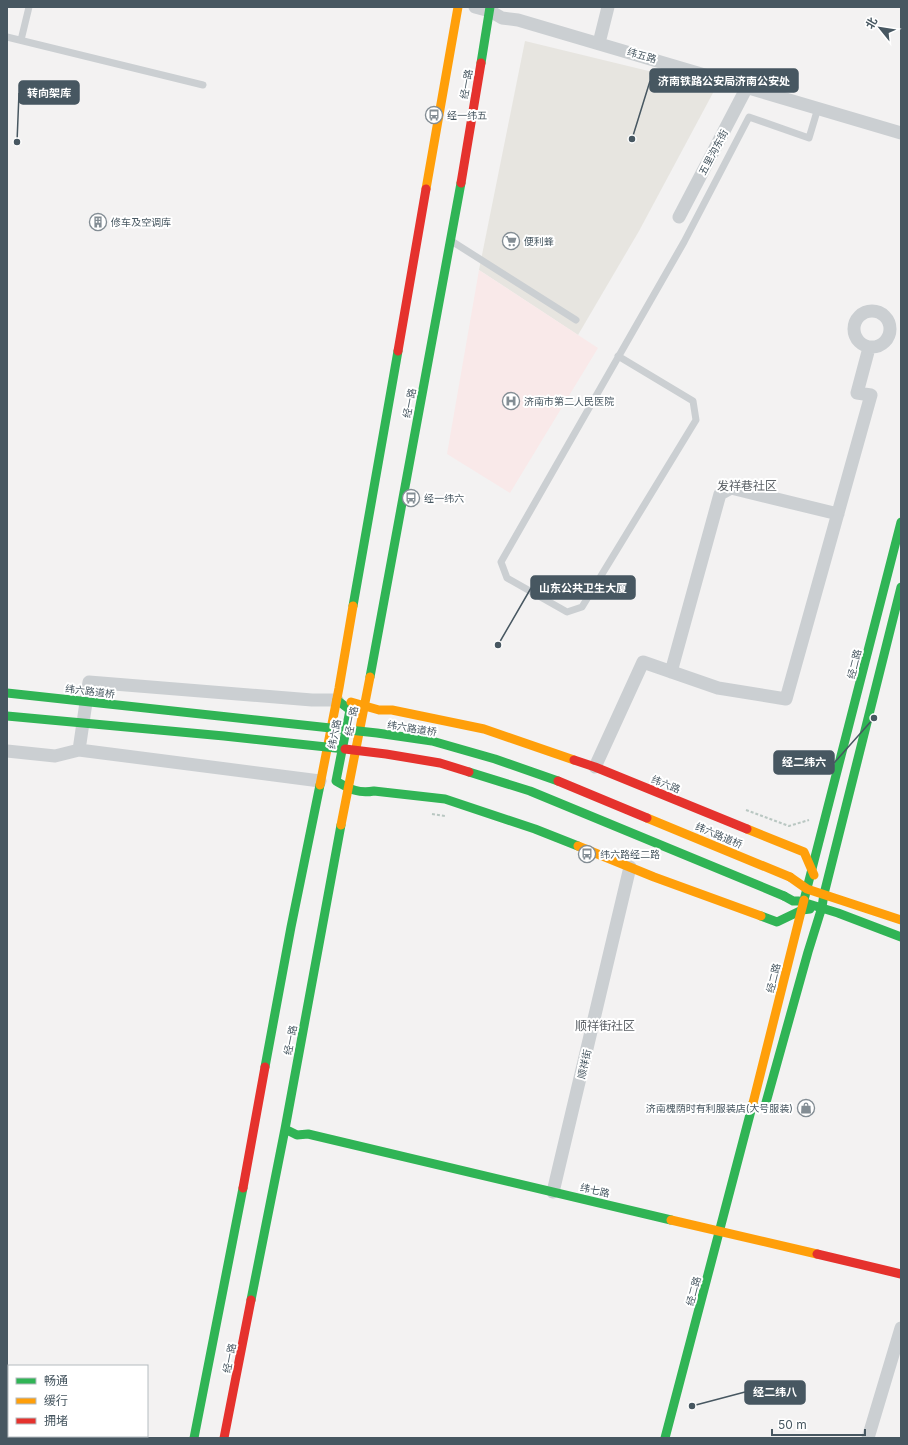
<svg xmlns="http://www.w3.org/2000/svg" width="908" height="1445" font-family="Inter,'Noto Sans SC',sans-serif">
<style>
.commercial{fill:#e7e5e0}
.medical{fill:#f9e9e9}
.lines{fill:none;stroke-linecap:round;stroke-linejoin:round}
.path{stroke:#b9c7c2;stroke-width:2;stroke-dasharray:3 2;stroke-linecap:butt}
.lane{stroke:#cbcfd2;stroke-width:7}
.street{stroke:#cbcfd2;stroke-width:13}
.fast{stroke:#30b455;stroke-width:9}
.slow{stroke:#ff9f0a;stroke-width:9}
.jam{stroke:#e5322d;stroke-width:9}
.fast-bridge{stroke:#30b455;stroke-width:9}
.slow-bridge{stroke:#ff9f0a;stroke-width:9}
.jam-bridge{stroke:#e5322d;stroke-width:9}
.labels{text-anchor:middle;dominant-baseline:central;stroke-width:4;stroke-linejoin:round;paint-order:stroke}
.street-label{font-size:10px;fill:#475761;stroke:#fff}
.poi-label{font-size:10px;fill:#475761;stroke:#fff;text-anchor:start}
.quarter-label{font-size:12px;fill:#5d6267;stroke:#fff}
.leader{fill:none;stroke:#475761;stroke-width:1.5}
.callout-dot{fill:#475761;stroke:#fff;stroke-width:1.5}
.callout{fill:#475761;stroke:#475761;stroke-width:1.5}
.callout-label{font-size:11px;text-anchor:middle;font-weight:bold;fill:#fff}
</style>
<rect width="100%" height="100%" fill="#f3f2f2"/>
<path class="commercial" d="M525,41l173,42 16,8 -75,140 -61,104 -99,-65z"/>
<path class="medical" d="M479,270l119,78 -88,145 -63,-39z"/>
<g class="lines">
<path class="path" d="M746,810l43,16 20,-6
M432,814l13,2"/>
<path class="lane" d="M7,37l196,48
M21,40l8,-33
M453,242l123,78
M618,356l75,45 3,19 -114,187 -15,5 -60,-34 -6,-16 183,-320 65,-125 60,21 9,-30"/>
<path class="street" d="M475,7l15,4 12,7 16,2 383,113
M599,43l9,-36
M679,217l68,-130
M854 329a18 18 0 1 1 36 0a18 18 0 1 1-36 0Z
M671,672l49,-178 11,-6 107,26
M79,750l10,-68 223,18h25
M7,751l48,5 24,-6 241,31
M595,767l48,-105 75,26 68,11 85,-304 -14,-2 12,-45
M553,1192l77,-325
M868,1438l33,-110"/>
<path class="fast" d="M481,63l9,-56
M353,606l45,-255
M370,677l91,-494
M337,700l13,10 -14,71c14,8 22,13 38,10l71,8 90,30 43,17
M784,896l9,5h6l39,12 63,24
M804,900l97,-378
M761,916l16,6 25,-12 8,-1
M265,1067l26,-140 29,-142
M765,1106l43,-154 14,-45 2,-13 77,-307
M285,1129l12,6 11,-1 363,86
M251,1300l34,-171 56,-304
M194,1438l49,-250
M665,1438l88,-335"/>
<path class="slow" d="M426,189l32,-182
M351,702l28,8h13l92,19 90,31
M320,785l19,-97 14,-82
M341,825l29,-148
M747,829l57,23 10,23
M578,846l76,31 107,39
M790,877l17,12 94,31
M753,1103l51,-203
M671,1220l146,34"/>
<path class="jam" d="M461,183l20,-120
M398,351l28,-162
M574,760l21,7 152,62
M243,1188l22,-121
M817,1254l84,20
M224,1438l27,-138"/>
<path class="fast-bridge" d="M7,693l370,40 55,8 63,18 63,22
M7,716l217,20 121,13
M469,772l61,19 254,105"/>
<path class="slow-bridge" d="M647,818l143,59"/>
<path class="jam-bridge" d="M345,749l41,5 54,9 29,9
M558,781l89,37"/>
</g>
<defs>
<g id="bus-ring" transform="scale(0.9)"><circle r="9.5" fill="#fff" stroke="#838d94" stroke-width="1.5"/><path d="M-5-6H5V4H4V6H2V4H-2V6H-4V4H-5ZM-3.5-4V0h7V-4ZM-3.5 1.2v1.5H-2V1.2ZM2 1.2v1.5H3.5V1.2Z" fill="#838d94"/></g>
<g id="building-ring" transform="scale(0.9)"><circle r="9.5" fill="#fff" stroke="#838d94" stroke-width="1.5"/><path d="M-4-6H4V6H1V3H-1V6H-4ZM-2.5-4.3h1.7v1.8h-1.7ZM.8-4.3h1.7v1.8H.8ZM-2.5-1h1.7V.8h-1.7ZM.8-1h1.7V.8H.8Z" fill="#838d94"/></g>
<g id="supermarket-ring" transform="scale(0.9)"><circle r="9.5" fill="#fff" stroke="#838d94" stroke-width="1.5"/><path d="M-6-5.5h2.5l.6 2H6L4.5 2H-2.5L-4.4-4H-6ZM-1.5 3.2a1.3 1.3 0 1 0 .1 0ZM3 3.2a1.3 1.3 0 1 0 .1 0Z" fill="#838d94"/></g>
<g id="hospital-ring" transform="scale(0.9)"><circle r="9.5" fill="#fff" stroke="#838d94" stroke-width="1.5"/><path d="M-5-5h3v3.5h4V-5h3V5h-3V1.5h-4V5h-3Z" fill="#838d94"/></g>
<g id="shop-ring" transform="scale(0.9)"><circle r="9.5" fill="#fff" stroke="#838d94" stroke-width="1.5"/><path d="M-5-2.5h2.3a2.7 3.5 0 0 1 5.4 0H5L5.5 6h-11ZM-1.5-2.5h3a1.5 2.3 0 0 0-3 0Z" fill="#838d94"/></g>
</defs>
<g fill-rule="evenodd">
<use href="#bus-ring" x="434" y="115"/>
<use href="#building-ring" x="98" y="222"/>
<use href="#supermarket-ring" x="511" y="241"/>
<use href="#hospital-ring" x="511" y="401"/>
<use href="#bus-ring" x="411" y="498"/>
<use href="#bus-ring" x="587" y="854"/>
<use href="#shop-ring" x="806" y="1108"/>
</g>
<g class="labels">
<g class="street-label">
<text transform="translate(642 55) rotate(16)">纬五路</text>
<text transform="translate(466 84) rotate(-80)">经一路</text>
<text transform="translate(713 152) rotate(-62)">五里沟东街</text>
<text transform="translate(409 403) rotate(-79)">经一路</text>
<text transform="translate(854 664) rotate(-76)">经二路</text>
<text transform="translate(90 691) rotate(7)">纬六路道桥</text>
<text transform="translate(351 721) rotate(-79)">经一路</text>
<text transform="translate(412 728) rotate(9)">纬六路道桥</text>
<text transform="translate(334 734) rotate(-79)">纬六路</text>
<text transform="translate(666 784) rotate(22)">纬六路</text>
<text transform="translate(719 835) rotate(23)">纬六路道桥</text>
<text transform="translate(773 978) rotate(-76)">经二路</text>
<text transform="translate(290 1040) rotate(-79)">经一路</text>
<text transform="translate(584 1064) rotate(-77)">顺祥街</text>
<text transform="translate(595 1190) rotate(13)">纬七路</text>
<text transform="translate(693 1291) rotate(-75)">经二路</text>
<text transform="translate(229 1358) rotate(-79)">经一路</text>
</g>
<g class="poi-label">
<text x="447" y="115">经一纬五</text>
<text x="111" y="222">修车及空调库</text>
<text x="524" y="241">便利蜂</text>
<text x="524" y="401">济南市第二人民医院</text>
<text x="424" y="498">经一纬六</text>
<text x="600" y="854">纬六路经二路</text>
<text x="793" y="1108" text-anchor="end">济南槐荫时有利服装店(大号服装)</text>
</g>
<g class="quarter-label">
<text x="747" y="485">发祥巷社区</text>
<text x="605" y="1025">顺祥街社区</text>
</g>
</g>
<path class="leader" d="M632 139L650 81M17 142L19 93M498 645L531 588M874 718L834 763M692 1406L745 1392"/>
<g class="callout-dot">
<circle cx="632" cy="139" r="4"/>
<circle cx="17" cy="142" r="4"/>
<circle cx="498" cy="645" r="4"/>
<circle cx="874" cy="718" r="4"/>
<circle cx="692" cy="1406" r="4"/>
</g>
<g class="callout">
<rect x="650" y="69" width="148" height="23" rx="4"/>
<rect x="19" y="81" width="60" height="23" rx="4"/>
<rect x="531" y="576" width="104" height="23" rx="4"/>
<rect x="774" y="751" width="60" height="23" rx="4"/>
<rect x="745" y="1381" width="60" height="23" rx="4"/>
</g>
<g class="callout-label">
<text x="724" y="85">济南铁路公安局济南公安处</text>
<text x="49" y="97">转向架库</text>
<text x="583" y="592">山东公共卫生大厦</text>
<text x="804" y="766">经二纬六</text>
<text x="775" y="1396">经二纬八</text>
</g>
<rect width="908" height="1445" fill="none" stroke="#475761" stroke-width="16"/>
<rect x="8" y="1365" width="140" height="72" fill="#ffffff" stroke="#b5bcc0"/>
<rect x="16" y="1378" width="20" height="6" fill="#30b455" stroke="#b5bcc0"/>
<text x="44" y="1385" font-size="12" fill="#475761">畅通</text>
<rect x="16" y="1398" width="20" height="6" fill="#ff9f0a" stroke="#b5bcc0"/>
<text x="44" y="1405" font-size="12" fill="#475761">缓行</text>
<rect x="16" y="1418" width="20" height="6" fill="#e5322d" stroke="#b5bcc0"/>
<text x="44" y="1425" font-size="12" fill="#475761">拥堵</text>
<g transform="translate(880 28) rotate(300)" stroke="#ffffff" stroke-width="3" paint-order="stroke">
<path d="M0-3L7 15L0 10L-7 15Z" fill="#475761"/>
<text y="-6" font-size="11" font-weight="bold" text-anchor="middle" fill="#475761">北</text>
</g>
<path d="M772 1429v6h93v-6" fill="none" stroke="#475761" stroke-width="2"/>
<text x="778" y="1429" font-size="12" fill="#475761" stroke="#ffffff" stroke-width="3" paint-order="stroke">50 m</text>
</svg>
